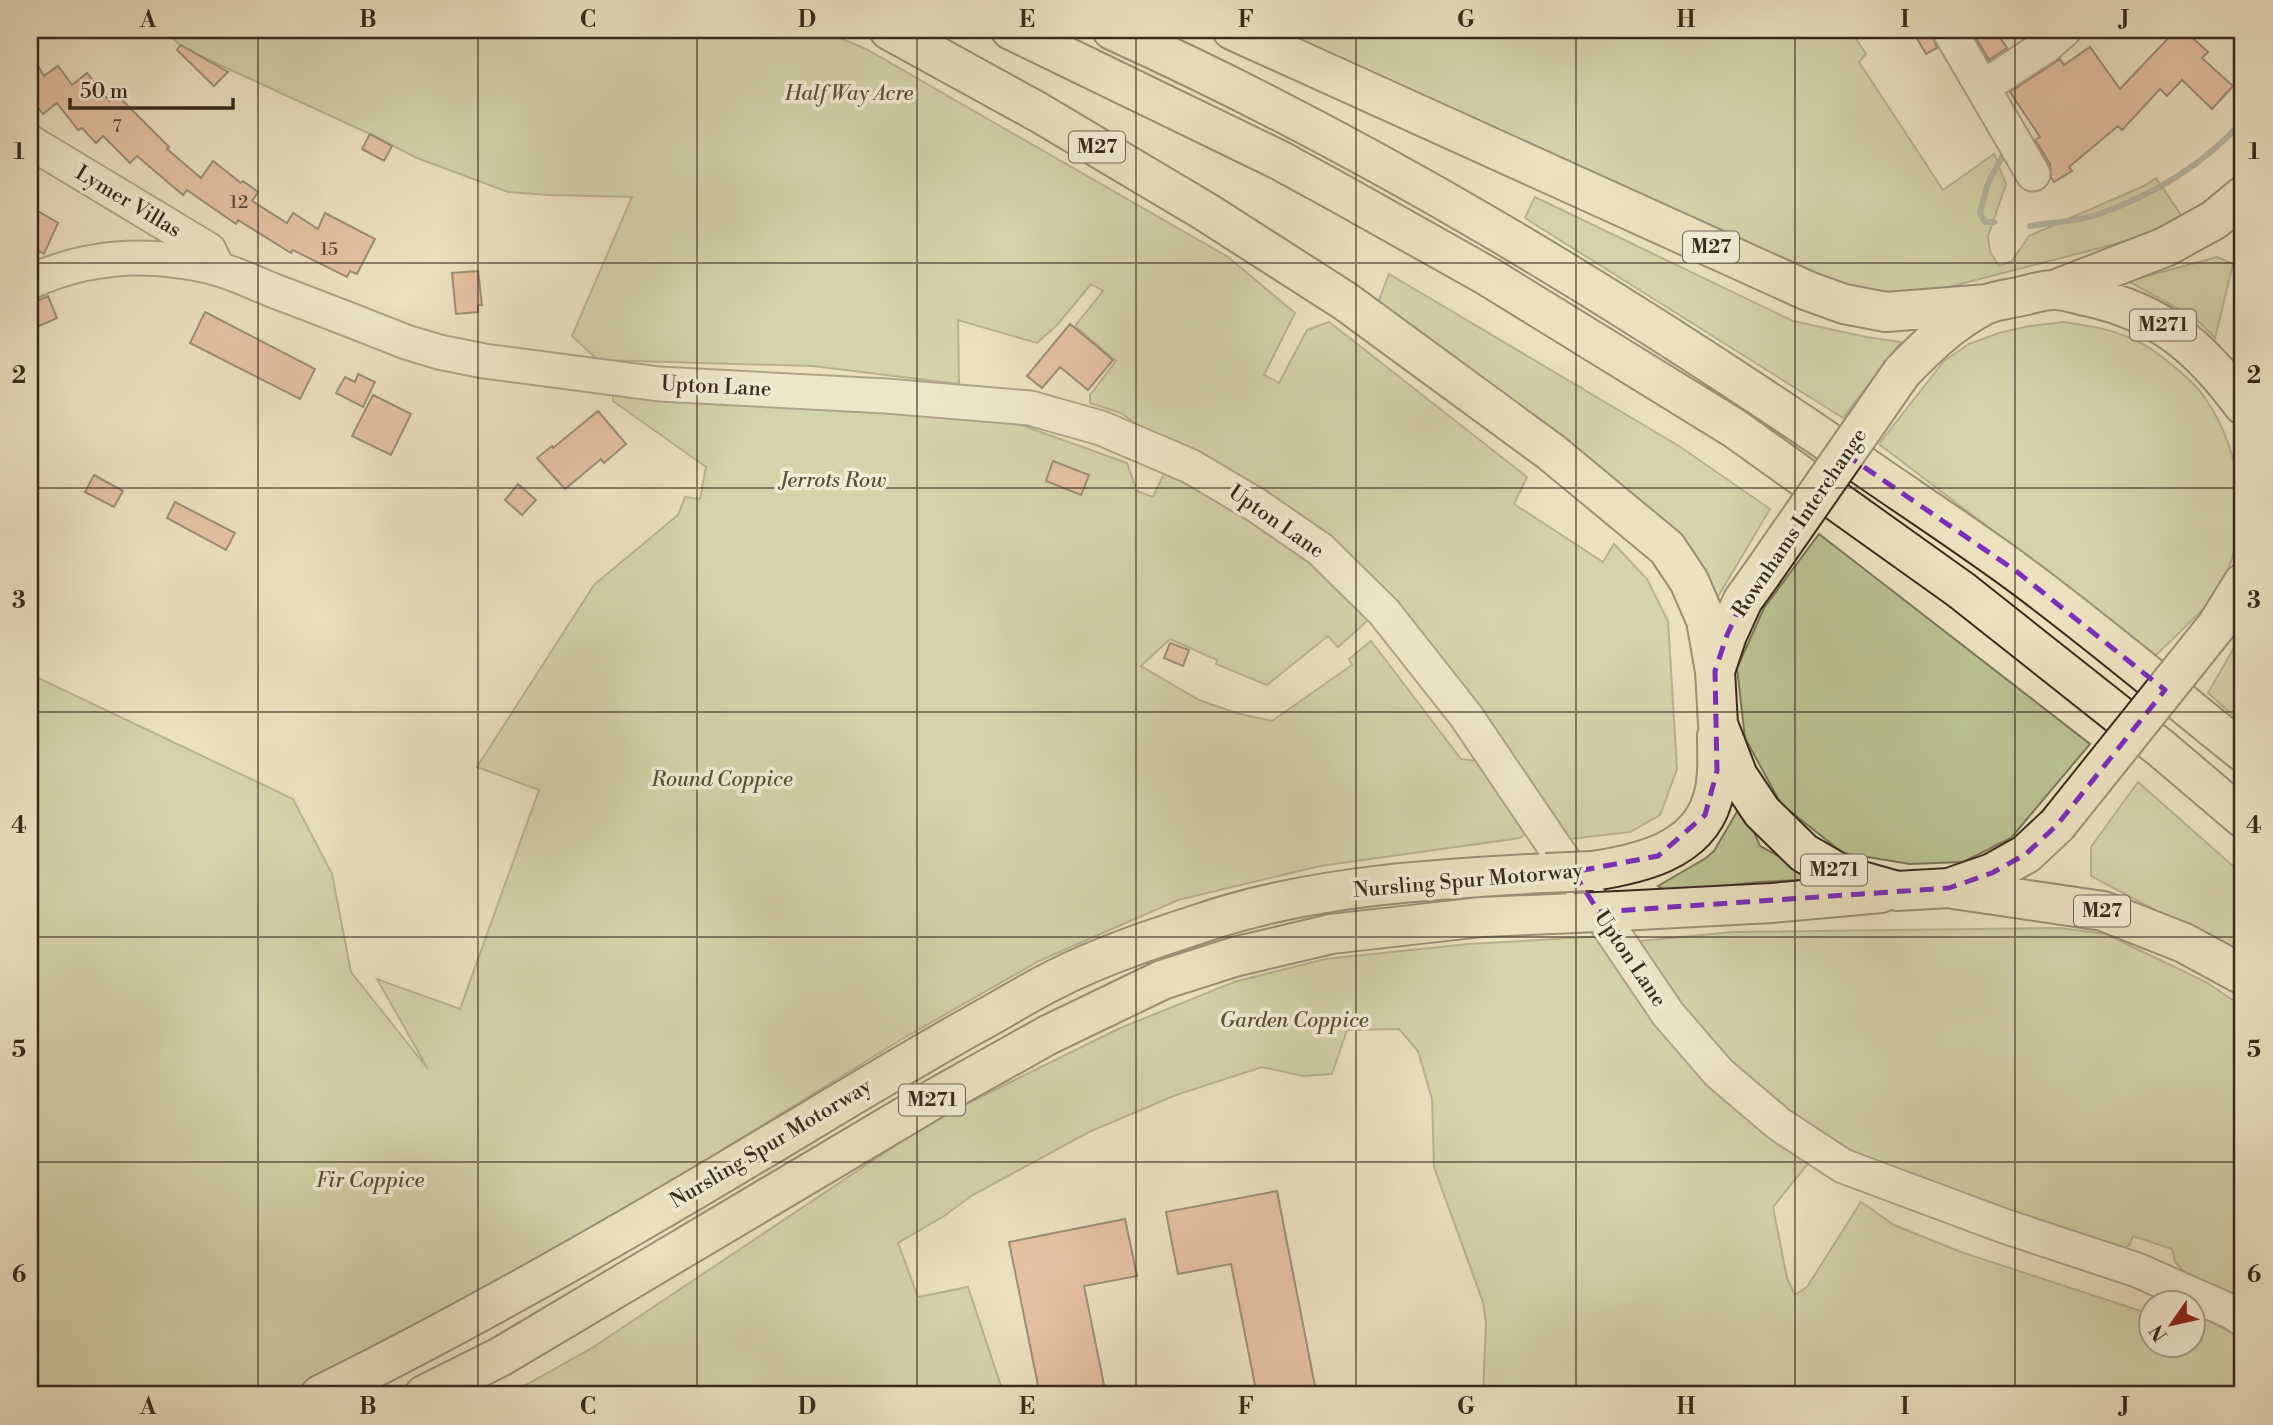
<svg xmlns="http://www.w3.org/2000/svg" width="2273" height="1425" font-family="'Libre Bodoni',serif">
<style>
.green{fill:#bac290;stroke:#7a7656;stroke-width:2}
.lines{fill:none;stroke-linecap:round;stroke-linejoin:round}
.stream{stroke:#74817c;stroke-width:6}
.building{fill:#df9c81;stroke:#392a1d;stroke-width:2}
.minor-casing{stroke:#665845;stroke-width:37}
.highway-casing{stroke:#392a1d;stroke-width:42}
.minor{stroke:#f2ecd5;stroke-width:33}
.highway{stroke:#ebe1be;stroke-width:38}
.highway-bridge-casing{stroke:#392a1d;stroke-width:42;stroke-linecap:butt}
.highway-bridge{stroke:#ebe1be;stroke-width:38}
.marked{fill:none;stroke:#7b2cbf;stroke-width:5;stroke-dasharray:14 9;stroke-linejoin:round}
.grid{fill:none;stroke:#392a1d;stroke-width:2;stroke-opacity:0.55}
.labels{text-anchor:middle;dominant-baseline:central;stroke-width:7;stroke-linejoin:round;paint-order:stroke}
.number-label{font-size:18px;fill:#624636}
.shield{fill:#f2ecd5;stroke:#706454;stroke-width:2}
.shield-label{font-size:19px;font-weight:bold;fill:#392a1d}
.park-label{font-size:21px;font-style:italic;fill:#59503a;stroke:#f2ecd5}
.street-label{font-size:21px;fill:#392a1d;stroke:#f2ecd5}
.neatline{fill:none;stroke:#392a1d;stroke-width:2.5}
.grid-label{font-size:23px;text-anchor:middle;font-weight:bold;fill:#392a1d}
</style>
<rect width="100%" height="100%" fill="#ebe1be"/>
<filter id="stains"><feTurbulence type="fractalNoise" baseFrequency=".00286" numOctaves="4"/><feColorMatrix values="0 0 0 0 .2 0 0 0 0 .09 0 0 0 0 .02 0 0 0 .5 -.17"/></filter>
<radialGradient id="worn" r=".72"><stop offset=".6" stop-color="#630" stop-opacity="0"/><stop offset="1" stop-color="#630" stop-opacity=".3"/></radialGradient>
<path class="green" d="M164,30h657l45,19 362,208 67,56 -31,62 15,8 28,-53 22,-8 198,155 -13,27 89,58 11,-18 33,35 21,42 9,148 -17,46 -30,17 -69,8 -151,-216 -289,-211 -31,-10v-8l26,-34 -41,-35 28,-35 -12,-7 -33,40 -21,19 -79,-23 1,64 -146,-18 -215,-6 -26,-24 60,-139 -83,-2 -41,-3 -91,-34 -47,-24 -187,-86z
M1267,30h583l16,24 -7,8 84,128 51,-36 12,30 -18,52 2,16 9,14 13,-5 17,-25 115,-50 12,-8 27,40 -23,12 -45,14 -197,51 -72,-4z
M1535,197l258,124 73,16 35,5 -58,76 -318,-200z
M2217,257l16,7 -18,74 -20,-20 -67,-37z
M1389,274l290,172 91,63 -57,96 -337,-297z
M2064,322c27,4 53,8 77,21 18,10 53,38 64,55 40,58 46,136 11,197 -4,7 -12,13 -18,19 -14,14 -28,28 -42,41l-277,-211 65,-83 25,-17 30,-11 30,-7z
M613,386l397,35 117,42 10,28 16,6 14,-30 81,42 126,106 -36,32 -10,-11 -61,49 -51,-21 1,-4 -47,-21 -29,27 58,34 37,13 36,8 80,-56 -3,-6 22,-18 90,118 25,3 47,65 -13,11 -200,28 -142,34 -139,61 -137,78 -425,262 -193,94h-254v-721l263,125 39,75 19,98 77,97 -51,-90 83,30 79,-219 -62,-23 117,-182 84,-70 7,-18 15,2 6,-32 -93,-66z
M1819,534l271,210 -79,94 -48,24 -53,2 -67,-11 -62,-49 -36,-66 -8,-70 27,-60z
M2243,632v92l-35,-31z
M2138,782l105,93v91l-41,-31 -111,-59v-29z
M1738,810l16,22 6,14 65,35 -27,-1 -38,2 -93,10 -9,-6 48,-28 8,-7z
M2060,928l46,6 100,48 37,25v301l-51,-28 -17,-18 -3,-13 -39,-13 -3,8 -8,8 -15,-1 -283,-110 -78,-59 -79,-93 -28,-48 94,-9z
M1606,936l204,225 -37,46 14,71 8,17 12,-8 54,-85 33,23 67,27 189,62v30h42l2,-31 49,26v56h-760l3,-72 -3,-21 -49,-135 -2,-68 -14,-48 -19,-22 -52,1 -15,44 -29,2 -41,-9 -86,28 -87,37 -118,64 -27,20 -46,27 20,54 50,-10 36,108h-496l84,-47 340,-227 186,-92 116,-47 91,-23 144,-15z"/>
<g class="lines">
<path class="stream" d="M1994,222h-9l-5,-9 8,-30 15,-28 -1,-6
M2030,226c22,-4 48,-4 69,-12 54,-19 105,-50 144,-93"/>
</g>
<path class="building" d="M1912,30h18l7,18 -11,6z
M1971,30h24l12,18 -18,12z
M2176,30h8l24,22 -6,6 31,28 -21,23 -30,-29 -15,16 -7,-7 -38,41 -4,-4 -49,41 3,4 -18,11 -3,-4 -1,-14 -15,-24 5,-3 -30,-45 50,-33 4,6 26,-18 30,42z
M181,45l47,27 -14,14 -37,-36z
M30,52l14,24 14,-10 14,19 15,-12 22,28 7,-7 53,53 -2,2 34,29 12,-17 28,22 2,-2 15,11 -6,9 35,22 6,-10 25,16 7,-16 50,26 -18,35 -7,-3 -3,6 -54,-27 -2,3 -53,-33 -2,4 -49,-34 -4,5 -46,-39 -7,7 -27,-27 -7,7 -14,-15 -4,2 -21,-27 -14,11 -13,-17z
M370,134l22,12 -8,15 -22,-12z
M36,210l22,13 -14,31 -14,-7v-23z
M478,271l4,34h-4v7l-22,2 -4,-41z
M48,296l9,22 -27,12v-26z
M205,312l110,57 -15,30 -110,-56z
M1070,324l43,36 -25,30 -28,-23 -18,21 -15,-12z
M358,374l17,8 -12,25 -27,-14 9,-16 10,5z
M373,395l38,19 -20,41 -39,-19z
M598,411l28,33 -22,19 -3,-4 -36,30 -28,-31 15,-12 1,2z
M1053,461l36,14 -8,20 -35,-14z
M94,475l29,16 -9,16 -29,-15z
M518,484l18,16 -14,15 -17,-15z
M175,502l60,31 -9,17 -59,-32z
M1170,643l19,7 -6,16 -19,-8z
M1277,1191l36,185 4,19h-60l-26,-131 -53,10 -12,-62z
M1125,1219l12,57 -53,10 22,109h-66l-31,-153z"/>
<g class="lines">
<g class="minor-casing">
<path id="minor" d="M1949,30l84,144
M1983,87l63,-41 18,-16
M30,142l179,108 9,19
M30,282c56,-26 116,-30 177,-16 24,5 47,17 70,26 43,16 86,33 129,50l33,10 45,9 175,23 227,12 144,12 71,20 89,38 66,39 64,44 64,63 82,104 202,298 51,59 60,51 64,42 161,60 133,44 95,42 11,7"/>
</g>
<g class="highway-casing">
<path id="highway" d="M889,30l149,82 168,100 139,89 206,151 116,96 22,33 17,39 9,51
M1011,30l268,130 64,35 146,82 245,151 227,162 202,160 80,68
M1112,30c256,116 498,263 731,422 57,40 116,78 172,119 78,57 153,121 228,181
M1232,30l576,261 36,13 42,8 102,-8
M2054,290l111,-43 49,-27 29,-24
M1902,372c25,-26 51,-51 83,-67 11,-5 25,-6 37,-9 10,-2 21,-6 31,-6 11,-1 26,5 37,7 71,16 111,51 153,108
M1761,575l-18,25 -16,35 -12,36 3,53 20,52 24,36 42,41 40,23 53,15 52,-3 43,-15 34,-19 31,-29
M2217,625l26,-42
M1593,871c45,-7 103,-19 119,-70 7,-21 5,-43 5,-65
M1953,889l150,22 81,32 59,32
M1619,911l153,-8 109,-10
M320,1395c148,-73 291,-155 433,-240 74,-44 147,-89 222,-131 26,-14 51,-30 77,-43 52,-27 110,-45 165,-63 106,-33 219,-39 329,-45
M424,1395l76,-38 439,-261 109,-61 114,-55 72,-23 97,-23 151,-17 93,-4"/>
</g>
<use href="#minor" class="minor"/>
<use href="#highway" class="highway"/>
<g class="highway-bridge-casing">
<path id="highway-bridge" d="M1761,575l141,-203
M2057,825l160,-200
M1546,873l47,-2
M1575,913l44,-2"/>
</g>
<use href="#highway-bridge" class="highway-bridge"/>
</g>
<path d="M0 0H2273V1425H0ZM1845,454l171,117 149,119 -108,135 -31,29 -34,19 -43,15 -350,24 -26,-40 85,-16 47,-41 12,-44 -2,-100 12,-36 16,-35z" fill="#ebe1be" fill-opacity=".55" fill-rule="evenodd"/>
<path class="marked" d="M1845,454l171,117 149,119 -108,135 -31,29 -34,19 -43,15 -350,24 -26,-40 85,-16 47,-41 12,-44 -2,-100 12,-36 16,-35z"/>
<path class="grid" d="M258,30v1365M478,30v1365M697,30v1365M917,30v1365M1136,30v1365M1356,30v1365M1576,30v1365M1795,30v1365M2015,30v1365M30,263h2213M30,488h2213M30,712h2213M30,937h2213M30,1162h2213"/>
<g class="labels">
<g class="number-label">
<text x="117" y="126">7</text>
<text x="239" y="202">12</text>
<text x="329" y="249">15</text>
</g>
<g class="shield">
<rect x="1069" y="131.5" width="56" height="31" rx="5"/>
<rect x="1683" y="231.5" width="56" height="31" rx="5"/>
<rect x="2130" y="309.5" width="66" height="31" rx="5"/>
<rect x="1801" y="854.5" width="66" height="31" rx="5"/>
<rect x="2074" y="895.5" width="56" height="31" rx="5"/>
<rect x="899" y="1084.5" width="66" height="31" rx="5"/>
</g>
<g class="shield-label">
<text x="1097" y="147">M27</text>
<text x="1711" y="247">M27</text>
<text x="2163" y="325">M271</text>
<text x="1834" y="870">M271</text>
<text x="2102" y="911">M27</text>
<text x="932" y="1100">M271</text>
</g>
<g class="park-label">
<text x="849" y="94">Half Way Acre</text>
<text x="833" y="481">Jerrots Row</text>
<text x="722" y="780">Round Coppice</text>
<text x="1294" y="1021">Garden Coppice</text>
<text x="370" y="1181">Fir Coppice</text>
</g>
<g class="street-label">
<text transform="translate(128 202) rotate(31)">Lymer Villas</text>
<text transform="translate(716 387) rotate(3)">Upton Lane</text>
<text transform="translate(1276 522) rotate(35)">Upton Lane</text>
<text transform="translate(1800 523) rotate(-56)">Rownhams Interchange</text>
<text transform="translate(1468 881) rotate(-5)">Nursling Spur Motorway</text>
<text transform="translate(1630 959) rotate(56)">Upton Lane</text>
<text transform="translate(771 1144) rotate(-31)">Nursling Spur Motorway</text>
</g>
</g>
<rect width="2273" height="1425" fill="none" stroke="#ebe1be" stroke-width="77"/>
<g transform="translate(2172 1324) rotate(236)"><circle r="33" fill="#f2ecd5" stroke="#a89e8b" stroke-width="2"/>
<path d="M0-5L12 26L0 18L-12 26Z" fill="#8f2418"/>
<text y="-10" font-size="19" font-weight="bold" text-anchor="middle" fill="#392a1d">N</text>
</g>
<path d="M70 98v10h163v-10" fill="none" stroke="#392a1d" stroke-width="3.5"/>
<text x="80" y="98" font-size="21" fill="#392a1d" stroke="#f2ecd5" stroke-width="5" paint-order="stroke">50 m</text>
<rect x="38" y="38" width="2196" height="1348" class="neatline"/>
<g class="grid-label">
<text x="148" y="27">A</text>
<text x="368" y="27">B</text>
<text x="588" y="27">C</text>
<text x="807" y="27">D</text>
<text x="1027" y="27">E</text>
<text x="1246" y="27">F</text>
<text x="1466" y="27">G</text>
<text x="1686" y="27">H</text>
<text x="1905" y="27">I</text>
<text x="2125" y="27">J</text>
<text x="19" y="159">1</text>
<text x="2254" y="159">1</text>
<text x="19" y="383">2</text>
<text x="2254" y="383">2</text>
<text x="19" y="608">3</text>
<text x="2254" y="608">3</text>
<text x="19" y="833">4</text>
<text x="2254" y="833">4</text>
<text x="19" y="1057">5</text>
<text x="2254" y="1057">5</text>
<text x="19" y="1282">6</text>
<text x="2254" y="1282">6</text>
<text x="148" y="1414">A</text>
<text x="368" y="1414">B</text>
<text x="588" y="1414">C</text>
<text x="807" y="1414">D</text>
<text x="1027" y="1414">E</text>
<text x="1246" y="1414">F</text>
<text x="1466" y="1414">G</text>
<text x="1686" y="1414">H</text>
<text x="1905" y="1414">I</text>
<text x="2125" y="1414">J</text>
</g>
<rect width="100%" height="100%" filter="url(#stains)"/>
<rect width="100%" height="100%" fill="url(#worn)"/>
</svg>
